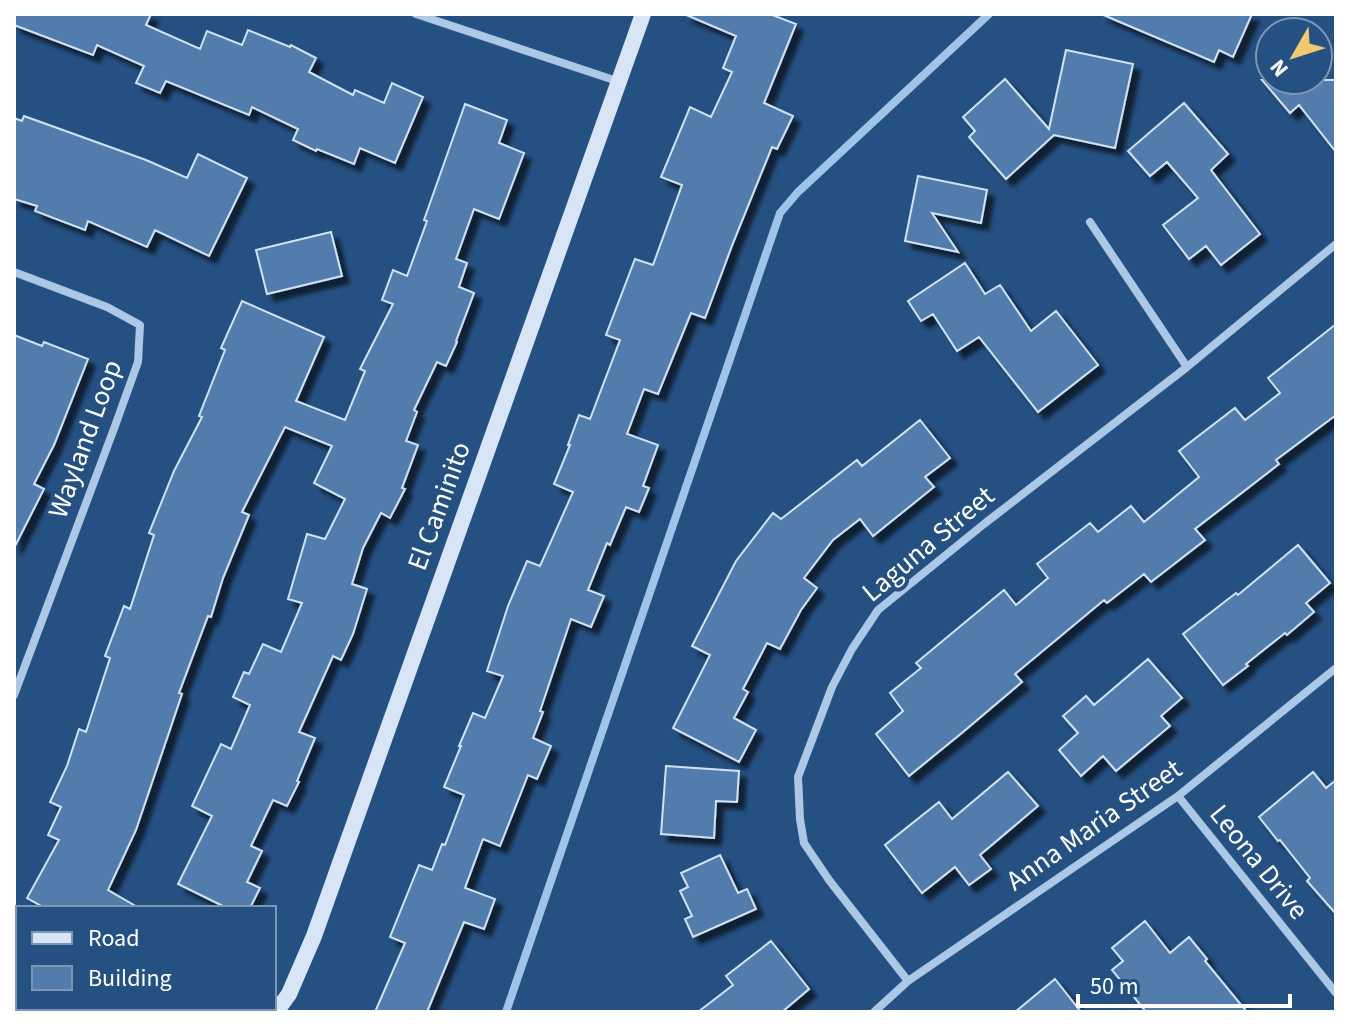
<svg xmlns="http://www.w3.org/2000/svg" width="1350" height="1026" font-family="'Source Sans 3',sans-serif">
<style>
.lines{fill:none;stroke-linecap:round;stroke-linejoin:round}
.stream{stroke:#a1c3e8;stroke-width:8}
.building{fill:#517cac;stroke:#d0e2f6;stroke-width:2;filter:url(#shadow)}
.street{stroke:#adc8e7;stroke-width:8}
.secondary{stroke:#d7e5f6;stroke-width:16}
.labels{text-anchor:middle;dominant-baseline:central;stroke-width:8;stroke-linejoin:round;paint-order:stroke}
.street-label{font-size:28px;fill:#fff;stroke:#255082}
</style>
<defs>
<filter id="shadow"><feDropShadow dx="7" dy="7" stdDeviation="2" flood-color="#0009"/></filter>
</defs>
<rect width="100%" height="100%" fill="#255082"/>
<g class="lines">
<path class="stream" d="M506,1012l274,-799 18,-21 191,-178"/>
</g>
<path class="building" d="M14,14h137l-5,11 54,24 7,-18 35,14 6,-15 42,17 1,-2 25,13 -7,14 44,23 2,-5 29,13 8,-20 31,14 -28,66 -35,-15 -6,16 -37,-15 -1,2 -23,-11 5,-11 -46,-22 -3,8 -83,-34 -6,12 -24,-10 8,-17 -47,-21 -4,10 -79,-30z
M684,14h86l26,10 -32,79 29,13 -16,33 -5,-2 -39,96 -28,75 -14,-5 -33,81 -14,-5 -17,45 31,11 -15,41 6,2 -10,24 -13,-5 -16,38 -3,-2 -19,47 16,6 -13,31 -20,-8 -31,92 3,1 -10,26 18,8 -14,33 -9,-4 -28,71 -17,-7 -18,49 30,11 -11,30 -20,-7 -37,90h-52l30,-69 -15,-6 29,-72 13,5 10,-26 3,1 19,-50 -20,-8 17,-41h-2l14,-33 12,5 18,-42 -16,-5 21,-65 19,-45 13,5 33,-74 -19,-8 16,-39h-2l11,-30 11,4 30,-79 -14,-5 29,-76 18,6 29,-80 -21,-8 29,-70 21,10 21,-45 -9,-4 13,-32z
M1101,14h151l-19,43 -14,-7 -5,12z
M1066,50l67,14 -18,84 -61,-13 -48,44 -37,-42 6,-6 -12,-14 42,-38 44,50z
M1262,80h74v72l-37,-47 -9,8z
M1184,103l44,51 -17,16 49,64 -39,31 -15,-19 -17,13 -26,-34 35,-27 -31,-36 -17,14 -22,-25z
M465,104l42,16 -8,23 25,10 -25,66 -25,-10 -18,50 11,4 -8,24 15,6 -18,48 1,1 -11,24 -9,-4 -23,48 3,2 -11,29 12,4 -16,43 3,1 -15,29 -9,-5 -18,35 -11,36 15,5 -14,45 -12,26 -8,-4 -34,76 16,6 -18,43 2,1 -12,24 -14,-6 -22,46 11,5 -15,31 13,6 -10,20h-23l-49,-24 34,-68 -20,-10 29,-62 10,5 19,-44 -17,-8 11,-25 5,2 14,-30 18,8 21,-49 -14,-4 19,-65 18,5 20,-40 -31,-16 18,-37 -47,-19 -43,85 7,3 -26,63 -12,39 -3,-1 -29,77 3,1 -46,136 -28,60 31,18h-94l-18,-10 32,-58 -11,-5 13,-28 -11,-5 17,-36 12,-37 7,3 24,-74 -5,-2 19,-50 6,3 24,-74 -5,-2 25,-62 28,-54 -3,-1 26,-66 -4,-2 21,-47 82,36 -28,64 49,19 20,-49 -5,-2 33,-65 -11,-4 11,-30 14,6 20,-55 -3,-1z
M24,116l122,44 41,18 11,-24 49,24 -38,78 -54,-26 -8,17 -59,-26 -3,9 -50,-19 2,-5 -23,-7v-81l8,3z
M918,176l69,14 -6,33 -49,-10 26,39 -53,-11z
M331,232l11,44 -75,18 -11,-44z
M965,263l20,31 15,-9 31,46 25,-20 42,54 -60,47 -59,-75 -22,14 -24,-37 -12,7 -13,-20z
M1336,324v91l-60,45 3,4 -84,65 10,11 -54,42 -7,-8 -37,29 -3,-3 -89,74 7,8 -59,50 -54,44 -33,-42 27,-23 -13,-18 31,-25 -5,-5 88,-73 12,15 32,-27 -11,-14 53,-41 8,9 33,-26 13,16 55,-45 -20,-26 56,-43 10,12 35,-27 -12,-15z
M14,335l28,11 2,-4 44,17 -34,86 -20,39 10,5 -30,59z
M920,420l30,38 -25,19 9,10 -61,49 -13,-17 -27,21 -29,38 13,10 -16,22 -21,39 -13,-6 -24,46 5,3 -14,26 22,12 -17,32 -66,-34 37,-73 -18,-9 44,-85 37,-48 8,6 76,-59 5,6z
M1298,545l32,38 -24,20 8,9 -27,23 -2,-2 -39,31 2,2 -25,19 -40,-51 53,-41 2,2z
M1148,659l34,39 -21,18 9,10 -54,45 -13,-15 -22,20 -22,-26 19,-17 -15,-17 23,-20 8,9z
M666,766l73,5 -2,31 -21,-1 -2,37 -53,-4z
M1008,772l30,34 -58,49 11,14 -22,16 -14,-18 -33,26 -37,-48 54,-43 13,17z
M1313,772l13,16 10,-8v134l-29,-33 3,-3 -30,-38 -2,1 -19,-24z
M720,855l18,38 9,-4 9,20 -63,28 -8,-18 7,-3 -12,-25 8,-4 -7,-14z
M1145,921l25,32 19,-16 18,22 -2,2 42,51h-101l-34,-42 11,-9 -11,-13z
M771,941l38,48 -27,23h-84l35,-27 -7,-9z
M1055,979l26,33h-66z"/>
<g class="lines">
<path class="street" d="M416,14l201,67
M1090,222l97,145
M14,272l93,35 33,18 -2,37 -23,64 -101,269
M1178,796l158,197
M908,981l-79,-101 -25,-37 -4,-24 -2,-42 34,-90 20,-38 26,-39 106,-86 203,-157 149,-123
M874,1012l34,-31 270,-185 158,-128"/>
<path class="secondary" d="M276,1012l13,-18 25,-58 329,-922"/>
</g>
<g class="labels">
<g class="street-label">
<text transform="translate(85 439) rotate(-70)">Wayland Loop</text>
<text transform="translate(439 506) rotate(-70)">El Caminito</text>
<text transform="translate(928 544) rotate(-40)">Laguna Street</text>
<text transform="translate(1094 825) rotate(-35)">Anna Maria Street</text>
<text transform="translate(1259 862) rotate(51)">Leona Drive</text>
</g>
</g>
<rect width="1350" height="1026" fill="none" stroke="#ffffff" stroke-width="32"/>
<rect x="16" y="906" width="260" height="104" fill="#255082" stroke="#7c96b4" stroke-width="2"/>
<rect x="32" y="932" width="40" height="12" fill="#d7e5f6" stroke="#7c96b4" stroke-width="2"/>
<text x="88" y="946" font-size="24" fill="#ffffff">Road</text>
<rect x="32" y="966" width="40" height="24" fill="#517cac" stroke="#7c96b4" stroke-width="2"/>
<text x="88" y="986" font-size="24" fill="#ffffff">Building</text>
<g transform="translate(1294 56) rotate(231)"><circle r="38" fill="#255082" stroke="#7c96b4" stroke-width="2"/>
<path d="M0-6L14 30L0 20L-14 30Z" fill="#f1c971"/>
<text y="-12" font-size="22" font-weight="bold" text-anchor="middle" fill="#ffffff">N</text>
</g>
<path d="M1078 994v12h212v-12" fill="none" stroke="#ffffff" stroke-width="4"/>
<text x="1090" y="994" font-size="24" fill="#ffffff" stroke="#255082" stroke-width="6" paint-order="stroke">50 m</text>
</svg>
